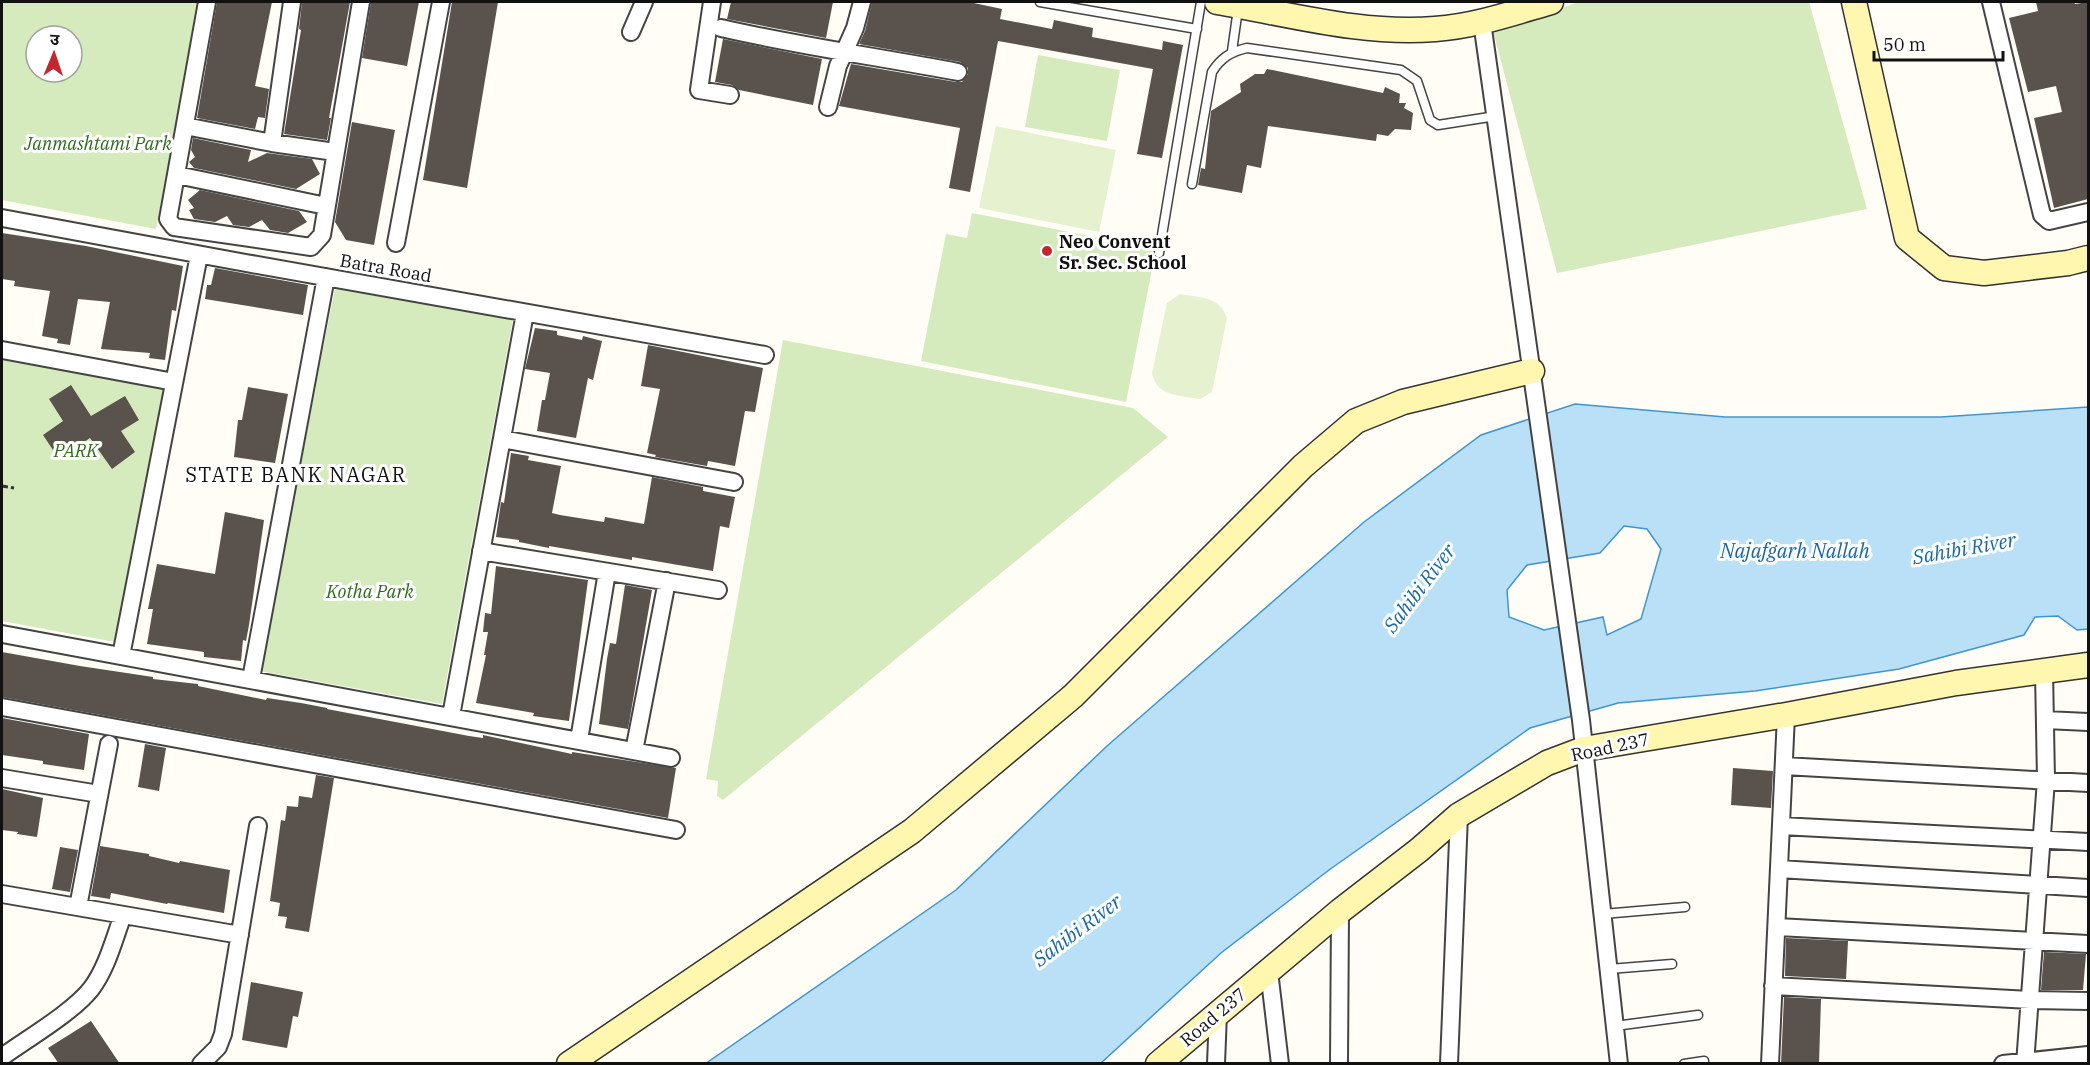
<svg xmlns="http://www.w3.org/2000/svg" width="2090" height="1065" font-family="'IBM Plex Serif','Noto Sans Devanagari',serif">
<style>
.green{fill:#d5ebbd;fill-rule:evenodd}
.pitch{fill:#e6f2cf}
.water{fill:#b9e0f7;stroke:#3f96cf;stroke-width:1.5;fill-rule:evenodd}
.building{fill:#5a524d}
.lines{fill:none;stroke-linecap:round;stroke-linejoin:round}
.lane-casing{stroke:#444;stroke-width:11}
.street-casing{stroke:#444;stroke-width:20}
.secondary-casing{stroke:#333;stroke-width:27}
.path{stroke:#333;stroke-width:3;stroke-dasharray:6 3;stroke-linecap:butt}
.lane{stroke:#fff;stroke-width:8}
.street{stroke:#fff;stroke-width:16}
.secondary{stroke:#fff6b0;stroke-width:24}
.poi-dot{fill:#c4262e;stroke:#fff;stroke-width:2}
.labels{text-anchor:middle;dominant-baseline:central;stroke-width:6;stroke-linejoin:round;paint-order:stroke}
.park-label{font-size:18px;font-style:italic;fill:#2f6b1f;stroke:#fff}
.poi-label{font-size:18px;font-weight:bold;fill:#111;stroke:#fff;text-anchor:start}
.street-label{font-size:18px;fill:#111;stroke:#fff}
.neighbourhood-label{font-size:20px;letter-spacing:1.5px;fill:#111;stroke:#fff}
.water-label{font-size:20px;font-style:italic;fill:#1768a6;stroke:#fff}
</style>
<rect width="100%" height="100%" fill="#fffdf5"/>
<path class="green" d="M2,2h197l-43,227 -154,-29zM36,36h36v36h-36z
M1579,2h230l58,207 -310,64 -64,-242z
M1038,55l82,15 -13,71 -82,-14z
M972,213l184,36 -30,153 -205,-41 25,-127 21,4z
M335,288l178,31 -71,385 -182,-33z
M783,340l350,68 35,29 -445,363 -6,-4 1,-15 -12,-2z
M2,360l163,28 -50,254 -113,-21z"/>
<path class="pitch" d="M996,126l120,24 -17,82 -120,-24z
M1180,294c20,4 40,2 47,24l-15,74 -12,7c-21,-4 -43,-2 -48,-26l15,-70z"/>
<path class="water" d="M1575,404l150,13h216l147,-10v222l-11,1 -19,-14 -23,1 -11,18 -125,34 -144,22 -137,12 -88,25 -201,142 -108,83 -120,110 -396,1 251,-174 151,-144 257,-224 117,-87zM1624,526l23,3 14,20 -20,70 -34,16 -4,-18 -59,13 -35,-13 -2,-27 20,-25 73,-12z"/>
<path class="building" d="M217,2h55l-17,84 14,3 -4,29 -7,-1 -3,12 -58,-11z
M302,2h48l-21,116h2l-4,22 -43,-6 17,-104 -2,-1z
M371,2h48l-12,64 -45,-8z
M452,2h46l-31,186 -44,-8z
M731,2h102l-7,36 -99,-19z
M872,2h97l33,7 -2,10 52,10 2,-9 39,8 -1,9 70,13 1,-9 20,4 -21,113 -25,-4 16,-85 -155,-28 -28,151 -21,-4 11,-60 -121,-22 12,-42 105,18h6l6,-8v-6l-8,-6 -101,-18 6,-13z
M2036,2h38l1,2 13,-2v197l-34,9 -20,-90 28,-6 -6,-26 -28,6 -19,-74 29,-7z
M723,39l99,20 -9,46 -74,-15 -7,-5 -17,-3z
M1267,69l116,24 2,-6 15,7 -1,9h7l-2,5 9,5 -2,17 -16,-1 -7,7 -11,-2 -1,7 -108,-15 -7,42 -14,-3 -5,28 -44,-8 3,-17 4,1 6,-58 30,-19 -1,-8 15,-10h9z
M352,122l43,8 -21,115 -28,-5 -11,-18z
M193,138l58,12 -3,12 19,-9 45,6 8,15 -24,15 -102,-21 -5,-6 6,-5 -4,-7z
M200,190l99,21 8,11 -19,11 -18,-3 -8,-10 -13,7 -16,-2 -6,-9 -12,6 -21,-3 -5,-9 5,-2 -6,-8z
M2,233l84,13 97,20 -7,45 -4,-1 -7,50 -16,-2 1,-5 -49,-4 9,-47 -32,-3 -8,46 -13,-2 1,-4 -16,-3 8,-45 -36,-5 1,-5 -13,-2z
M215,268l93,17 -5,30 -98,-16 2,-14h4z
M535,328l22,3v4l25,5 1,-4 19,5 -9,39 -5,-2 -12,60 -39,-7 5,-31h3l5,-27 -25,-4z
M648,345l115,23 -8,44 -10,-1 -10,55 -27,-5 -1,5 -52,-9 1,-2 -9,-2 13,-64 -19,-3z
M71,385l20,31 34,-20 14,24 -18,11 14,21 -23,17 -22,-31 -31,21 -16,-24 20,-14 -14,-22z
M248,387l40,7 -13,69 -41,-6 4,-37h4z
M511,453l18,3 -1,4 33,6 -9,47 8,2 44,7 1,-5 39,7 8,-47 51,10v4l32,6 -6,31 -9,-2 -7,45 -81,-14v3l-83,-14v2l-30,-6v-2l-23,-3 5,-35 3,1z
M225,512l39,8 -15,105 -3,16 -3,-1 -2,21 -37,-4v-5l-57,-8 6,-35h-5l9,-45 58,10z
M496,566l92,14 -19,141 -36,-5 1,-3 -58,-10 10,-48h-2l4,-23h-5l2,-19 6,1z
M625,585l27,5 -24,139 -29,-5 8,-65 3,-16 6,1z
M2,652l78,14 73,11v2l45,5v2l68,14 1,-2 34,5 26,5v1l142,27 14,2v-3l89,19v-2l104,16 -8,50 -666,-121z
M2,718l87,16 -5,36 -41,-6v-3l-41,-6z
M145,744l21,4 -7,43 -21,-4z
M1733,768l40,3 -2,37 -40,-3z
M316,775l18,3 -25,154 -24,-4 2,-11 -9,-1 2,-13 -10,-2 11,-81 4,1 2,-15 11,1 1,-11 13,2z
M2,789l41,9 -6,39 -20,-3 1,-2 -16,-2z
M100,846l49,8v2l30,7 1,-2 50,9 -6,43 -56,-10 -1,1 -56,-11 -1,6 -19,-3z
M60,847l18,3 -8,42 -18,-3z
M1786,938l62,3 -2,38 -61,-3z
M2044,952l42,2 -3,36h-42z
M251,982l52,10 -5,25 -5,-1 -6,32 -45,-8z
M1784,997l37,2 -2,65h-38z
M91,1021l29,43h-61l-11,-16z"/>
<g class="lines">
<g class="lane-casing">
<path id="lane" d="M1040,2l157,27
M1232,51l6,-42
M1192,184l20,-112c9,-14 18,-20 35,-24l154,22 16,11 13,39 8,5 58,-9
M1159,253l42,-251
M1603,914l82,-7
M1609,969l63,-5
M1615,1026l83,-11
M1684,1064l20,-3"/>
</g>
<g class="street-casing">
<path id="street" d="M207,2l-39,217 6,8 137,20 11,-12 39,-233
M712,2l-13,88 31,5
M1991,2l51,213 7,6 39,-9
M1482,22l99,698 38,344
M721,28c78,18 158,29 237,44
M631,32l13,-30
M828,107l10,-41 17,-38 7,-26
M185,126l87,17 63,9
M272,143l20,-141
M177,175l149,31
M2,218l244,45 519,92
M396,243l45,-241
M2,350l172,32
M502,439l232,43
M481,551l237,39
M2,634l669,124
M121,656l78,-401
M251,679l75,-402
M2,707l674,123
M451,716l74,-403
M2045,720l43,2
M579,740l28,-168
M634,751l33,-170
M1784,766l304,17
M2,778l97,16
M1781,826l307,16
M1779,869l309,19
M2,894l238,41
M78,907l31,-163
M1777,927l311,17
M1269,971l11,93
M1773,986l257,14 58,1
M2,1057c25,-18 71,-45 89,-68 16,-21 23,-50 32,-74
M201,1064l17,-17 5,-13 35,-208
M1216,1064l2,-51
M1339,1064l1,-153
M1449,1064l10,-249
M1770,1064l16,-349
M2003,1064l85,-9
M2025,1064l21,-284 -2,-109"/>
</g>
<g class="secondary-casing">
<path id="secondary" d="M1217,2c72,12 145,33 218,27 40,-3 78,-16 116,-27
M1854,2l53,236 37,30 40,5 84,-10 20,-5
M569,1064l343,-233 161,-135 230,-230 53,-45 47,-19 129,-31
M1158,1064l182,-153 79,-61 40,-35 88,-52 37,-14 202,-34 170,-32 132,-18"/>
</g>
<path class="path" d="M2,486l12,2"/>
<use href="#lane" class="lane"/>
<use href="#street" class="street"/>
<use href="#secondary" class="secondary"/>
</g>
<circle class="poi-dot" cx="1047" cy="251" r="6"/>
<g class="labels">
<g class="park-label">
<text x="98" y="143">Janmashtami Park</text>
<text x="76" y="450">PARK</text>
<text x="370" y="591">Kotha Park</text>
</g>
<g class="poi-label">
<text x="1059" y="241">Neo Convent<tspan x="1059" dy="21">Sr. Sec. School</tspan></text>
</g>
<g class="street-label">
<text transform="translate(386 268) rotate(10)">Batra Road</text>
<text transform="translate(1610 747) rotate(-12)">Road 237</text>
<text transform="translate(1213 1017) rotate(-40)">Road 237</text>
</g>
<g class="neighbourhood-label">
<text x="296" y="474">STATE BANK NAGAR</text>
</g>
<g class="water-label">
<text transform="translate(1964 548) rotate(-10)">Sahibi River</text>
<text x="1795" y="550">Najafgarh Nallah</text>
<text transform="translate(1419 588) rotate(-53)">Sahibi River</text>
<text transform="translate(1077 930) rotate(-37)">Sahibi River</text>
</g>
</g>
<rect width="2090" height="1065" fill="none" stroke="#111111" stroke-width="6"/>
<g transform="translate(54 54) rotate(2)"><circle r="28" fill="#ffffff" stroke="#a0a0a0" stroke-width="1.5"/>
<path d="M0-4.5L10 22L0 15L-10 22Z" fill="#c4262e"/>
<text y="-9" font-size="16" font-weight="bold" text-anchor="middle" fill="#111111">उ</text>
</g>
<path d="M1874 51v9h129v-9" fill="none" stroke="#111111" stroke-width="3"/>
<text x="1883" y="51" font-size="18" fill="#111111" stroke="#ffffff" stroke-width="4.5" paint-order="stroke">50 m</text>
</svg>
